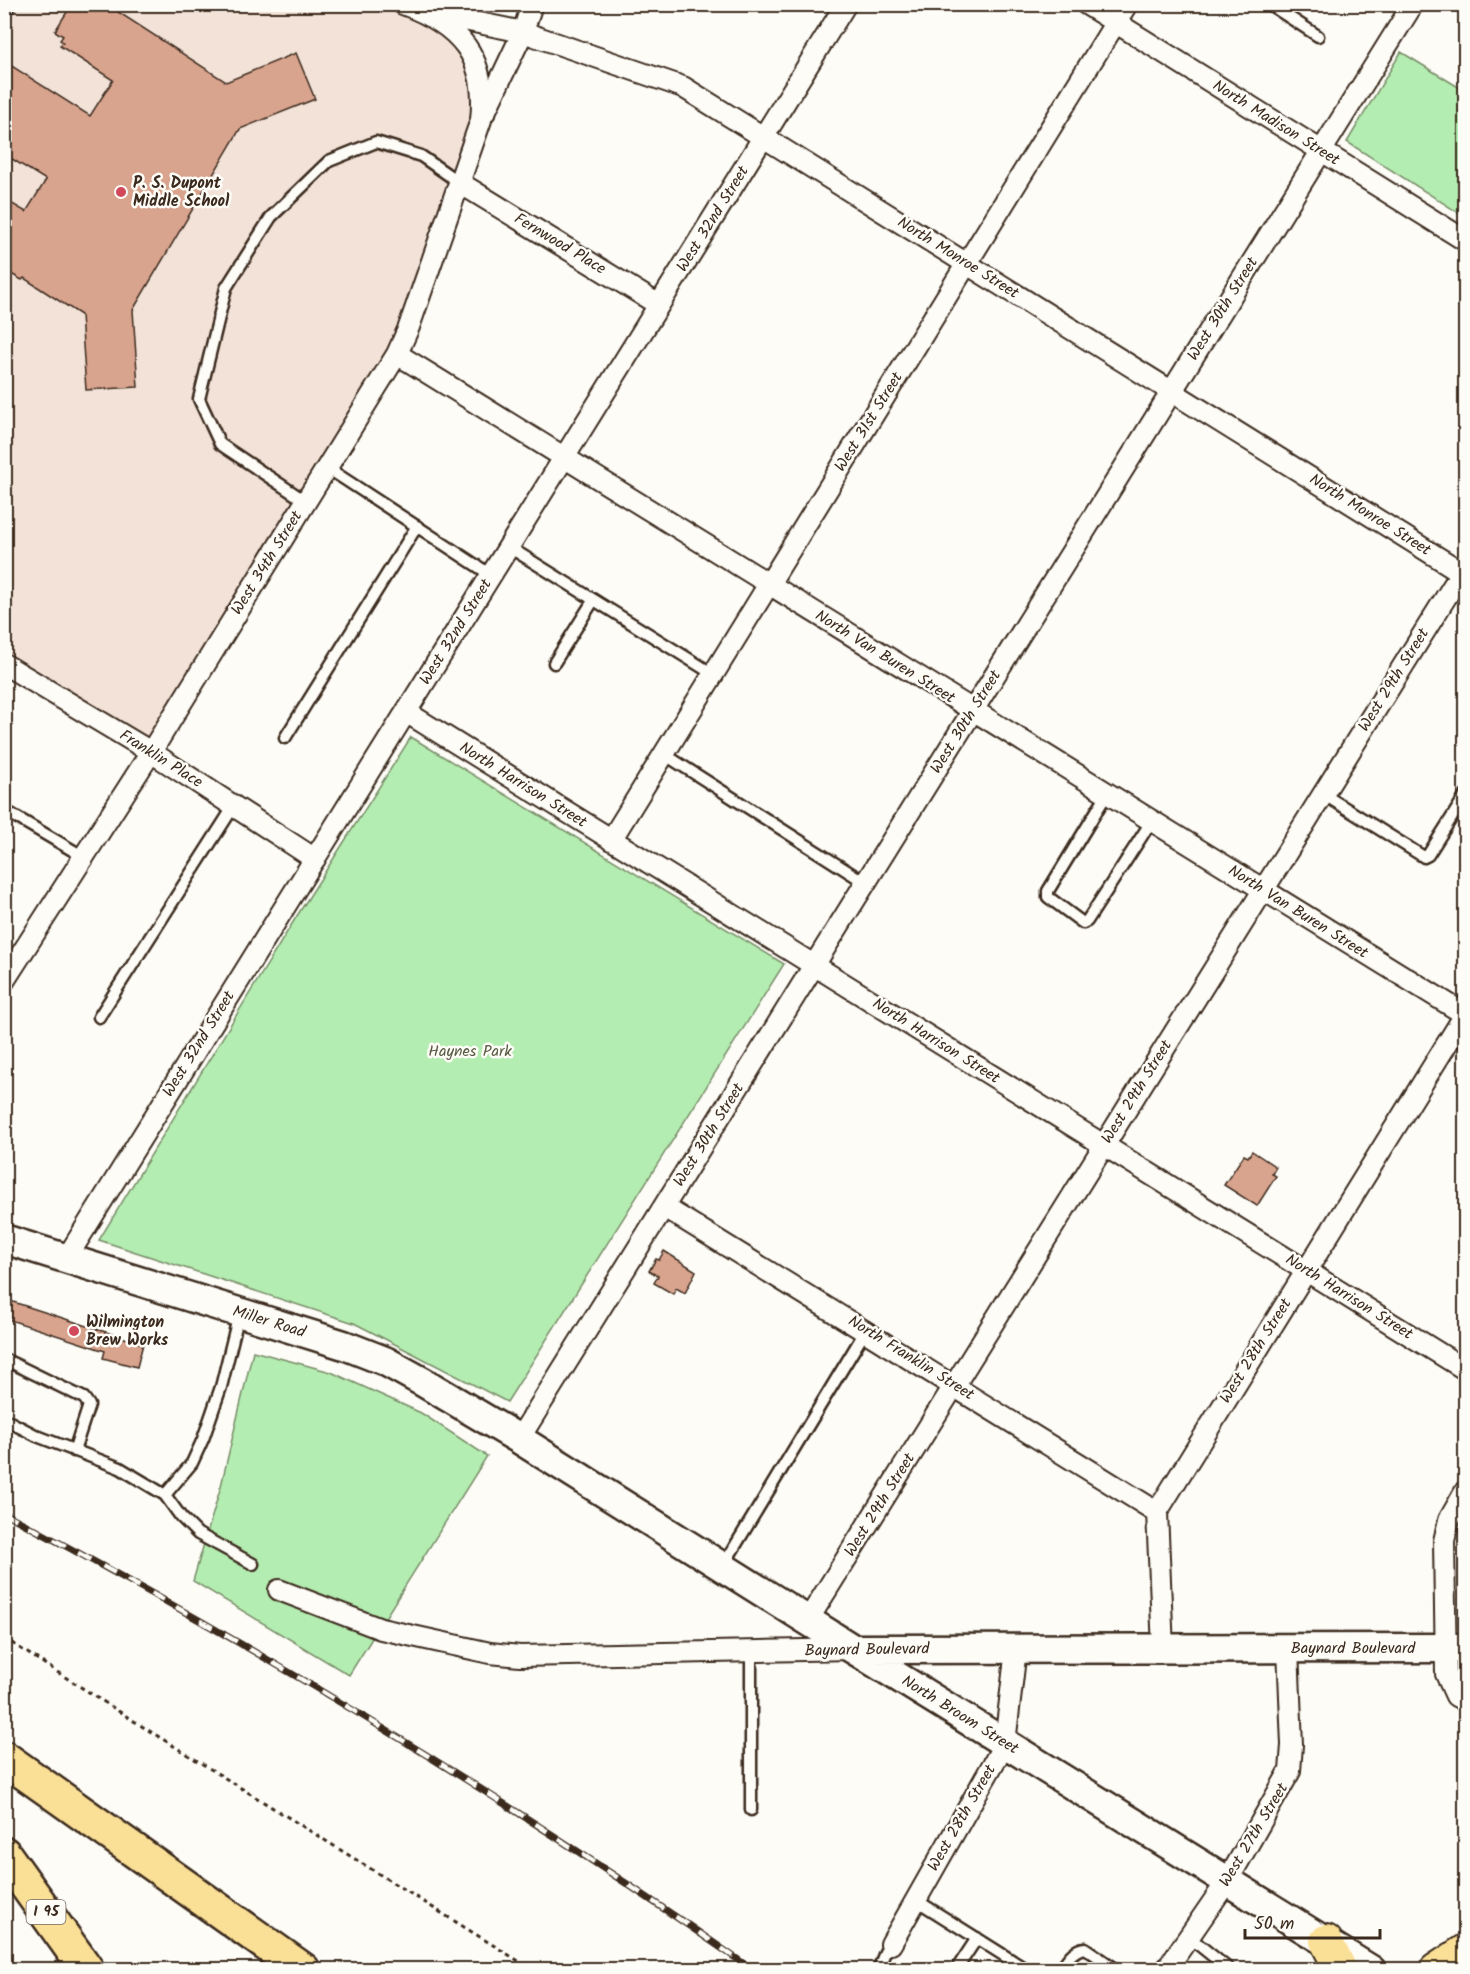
<svg xmlns="http://www.w3.org/2000/svg" width="1470" height="1974" font-family="Kalam,sans-serif">
<style>
.built{fill:#f2e2d8}
.green{fill:#b4edb1;stroke:#788c68;stroke-width:1.5}
.building{fill:#d9a48e;stroke:#3b2a1e;stroke-width:1.5}
.lines{fill:none;stroke-linecap:round;stroke-linejoin:round}
.lane-casing{stroke:#3b2a1e;stroke-width:15}
.street-casing{stroke:#3b2a1e;stroke-width:24}
.secondary-casing{stroke:#3b2a1e;stroke-width:33}
.primary-casing{stroke:#3b2a1e;stroke-width:36}
.highway-casing{stroke:#3b2a1e;stroke-width:38}
.path{stroke:#3b2a1e;stroke-width:3;stroke-dasharray:4.5 4.5;stroke-linecap:butt}
.lane{stroke:#fdfcf7;stroke-width:10}
.street{stroke:#fdfcf7;stroke-width:20}
.secondary{stroke:#fdfcf7;stroke-width:28}
.primary{stroke:#fadf96;stroke-width:32}
.highway{stroke:#fadf96;stroke-width:33}
.rail-casing{stroke:#3b2a1e;stroke-width:7}
.rail{stroke:#fdfcf7;stroke-width:4.5;stroke-dasharray:14;stroke-linecap:butt}
.poi-dot{fill:#d1495b;stroke:#fdfcf7;stroke-width:2}
.labels{text-anchor:middle;dominant-baseline:central;stroke-width:5;stroke-linejoin:round;paint-order:stroke}
.shield{fill:#fdfcf7;stroke:#75695f;stroke-width:1.5}
.shield-label{font-size:15px;font-weight:bold;fill:#3b2a1e}
.street-label{font-size:16px;fill:#3b2a1e;stroke:#fdfcf7}
.poi-label{font-size:16px;font-weight:bold;fill:#3b2a1e;stroke:#fdfcf7;text-anchor:start}
.park-label{font-size:16px;fill:#595b43;stroke:#fdfcf7}
</style>
<rect width="100%" height="100%" fill="#fdfcf7"/>
<filter id="ink" filterUnits="userSpaceOnUse"><feTurbulence type="fractalNoise" baseFrequency=".0167" numOctaves="2"/><feDisplacementMap in="SourceGraphic" scale="12" xChannelSelector="R" yChannelSelector="G"/><feConvolveMatrix kernelMatrix="1 2 1 2 8 2 1 2 1" color-interpolation-filters="sRGB"/></filter>
<g filter="url(#ink)">
<path class="built" d="M4,5h399l54,29 26,73 -86,247 -246,398 -146,-90z"/>
<path class="green" d="M1401,52l64,39v126l-118,-75z
M411,737l373,227 -277,438 -153,-79 -255,-83 196,-321z
M253,1351l78,21 90,41 66,43 -138,219 -156,-94 28,-95z"/>
<path class="building" d="M72,4h34l120,78 70,-29 19,46 -75,30 -107,181 5,77 -52,3 -5,-75 -57,-37 -2,2 -18,-10v-71l22,13 20,-32 -42,-26v-93l86,55 23,-36 -53,-34 3,-4 -3,-2 3,-4 -8,-5z
M1252,1151l24,16 -4,7 4,2 -19,30 -33,-21 20,-30 4,2z
M664,1251l32,20 -11,22 -9,-5 -3,6 -19,-11 4,-7 -9,-5 7,-12 3,1z
M4,1299l139,45 -6,23 -34,-9 2,-7 -101,-33z"/>
<g class="lines">
<g class="lane-casing">
<path id="lane" d="M1269,4l49,32
M4,13l6,-9
M326,467l165,108
M305,501l-85,-57 -21,-45 27,-111 45,-71 58,-56 47,-19 45,14 39,27
M509,547l204,127
M554,663l39,-62
M285,738l132,-212
M664,754l202,129
M1107,794l-59,97v6l35,26 4,-2 64,-99
M1323,794l101,63 4,-2 38,-60
M4,810l80,47
M99,1017l135,-211
M239,1314l-18,73 -18,52 -11,24 -27,32 16,22 17,17 55,30
M4,1359l80,39 5,7 -15,46
M4,1419l33,17 83,32 45,27
M723,1566l143,-236
M751,1810v-159
M916,1900l111,70
M1189,1937l41,33
M878,1970l7,-18 6,-8
M956,1970l21,-32
M1060,1970c7,-10 13,-21 25,-22l32,22"/>
</g>
<g class="street-casing">
<path id="street" d="M1086,4l380,237
M420,11l103,21 160,55 783,488
M485,112l38,-80 9,-28
M460,183l199,122
M397,354l1069,661
M4,664l147,88 164,107
M406,712l1060,658
M611,840l516,-836
M4,981l147,-229 246,-398 12,-27 72,-207c7,-63 -21,-95 -78,-116
M664,1207l493,305
M66,1259l780,-1255
M519,1439l894,-1435
M1466,1490l-17,30 -5,21 2,133 10,22 10,5
M279,1590l102,39 109,24 30,3 333,-7
M808,1620l658,-1055
M1163,1649l-6,-137 309,-499
M891,1944l114,-201 11,-94
M1166,1970l62,-90 62,-109 2,-26 -4,-96"/>
</g>
<g class="secondary-casing">
<path id="secondary" d="M4,1239l340,106 41,16 38,21 96,57 334,210 518,321
M853,1649l613,-1"/>
</g>
<g class="primary-casing">
<path id="primary" d="M1326,1941l15,29
M1436,1970l30,-20"/>
</g>
<g class="highway-casing">
<path id="highway" d="M4,1758l299,212
M4,1854l83,116"/>
</g>
<path class="path" d="M4,1638l144,92 385,240"/>
<use href="#lane" class="lane"/>
<use href="#street" class="street"/>
<use href="#secondary" class="secondary"/>
<use href="#primary" class="primary"/>
<use href="#highway" class="highway"/>
<g class="rail-casing">
<path id="rail" d="M4,1513c259,137 509,289 749,457"/>
</g>
<use href="#rail" class="rail"/>
</g>
</g>
<g class="poi-dot">
<circle cx="121" cy="192" r="6"/>
<circle cx="74" cy="1331" r="6"/>
</g>
<g class="labels">
<rect class="shield" x="26.5" y="1900" width="39" height="24" rx="4.5"/>
<g class="shield-label">
<text x="46" y="1912">I 95</text>
</g>
<g class="street-label">
<text transform="translate(1276 123) rotate(32)">North Madison Street</text>
<text transform="translate(713 219) rotate(-58)">West 32nd Street</text>
<text transform="translate(560 244) rotate(31)">Fernwood Place</text>
<text transform="translate(958 258) rotate(32)">North Monroe Street</text>
<text transform="translate(1223 309) rotate(-58)">West 30th Street</text>
<text transform="translate(869 422) rotate(-58)">West 31st Street</text>
<text transform="translate(1370 515) rotate(32)">North Monroe Street</text>
<text transform="translate(267 563) rotate(-58)">West 34th Street</text>
<text transform="translate(456 632) rotate(-58)">West 32nd Street</text>
<text transform="translate(885 657) rotate(32)">North Van Buren Street</text>
<text transform="translate(1394 680) rotate(-58)">West 29th Street</text>
<text transform="translate(966 722) rotate(-58)">West 30th Street</text>
<text transform="translate(161 759) rotate(32)">Franklin Place</text>
<text transform="translate(523 785) rotate(32)">North Harrison Street</text>
<text transform="translate(1298 912) rotate(32)">North Van Buren Street</text>
<text transform="translate(936 1041) rotate(32)">North Harrison Street</text>
<text transform="translate(199 1044) rotate(-58)">West 32nd Street</text>
<text transform="translate(1137 1092) rotate(-58)">West 29th Street</text>
<text transform="translate(709 1135) rotate(-58)">West 30th Street</text>
<text transform="translate(1349 1297) rotate(32)">North Harrison Street</text>
<text transform="translate(269 1322) rotate(17)">Miller Road</text>
<text transform="translate(1256 1351) rotate(-58)">West 28th Street</text>
<text transform="translate(911 1358) rotate(32)">North Franklin Street</text>
<text transform="translate(880 1505) rotate(-58)">West 29th Street</text>
<text x="1353" y="1648">Baynard Boulevard</text>
<text transform="translate(867 1650) rotate(-1)">Baynard Boulevard</text>
<text transform="translate(960 1715) rotate(32)">North Broom Street</text>
<text transform="translate(962 1818) rotate(-60)">West 28th Street</text>
<text transform="translate(1254 1835) rotate(-59)">West 27th Street</text>
</g>
<g class="poi-label">
<text x="133" y="183">P. S. Dupont<tspan x="133" dy="18">Middle School</tspan></text>
<text x="86" y="1322">Wilmington<tspan x="86" dy="18">Brew Works</tspan></text>
</g>
<g class="park-label">
<text x="470" y="1051">Haynes Park</text>
</g>
</g>
<rect width="1470" height="1974" fill="none" stroke="#fdfcf7" stroke-width="24"/>
<rect x="12" y="12" width="1446" height="1950" fill="none" stroke="#3b2a1e" stroke-width="2" filter="url(#ink)"/>
<path d="M1245 1929v9h135v-9" fill="none" stroke="#3b2a1e" stroke-width="3"/>
<text x="1254" y="1929" font-size="18" fill="#3b2a1e" stroke="#fdfcf7" stroke-width="4.5" paint-order="stroke">50 m</text>
</svg>
